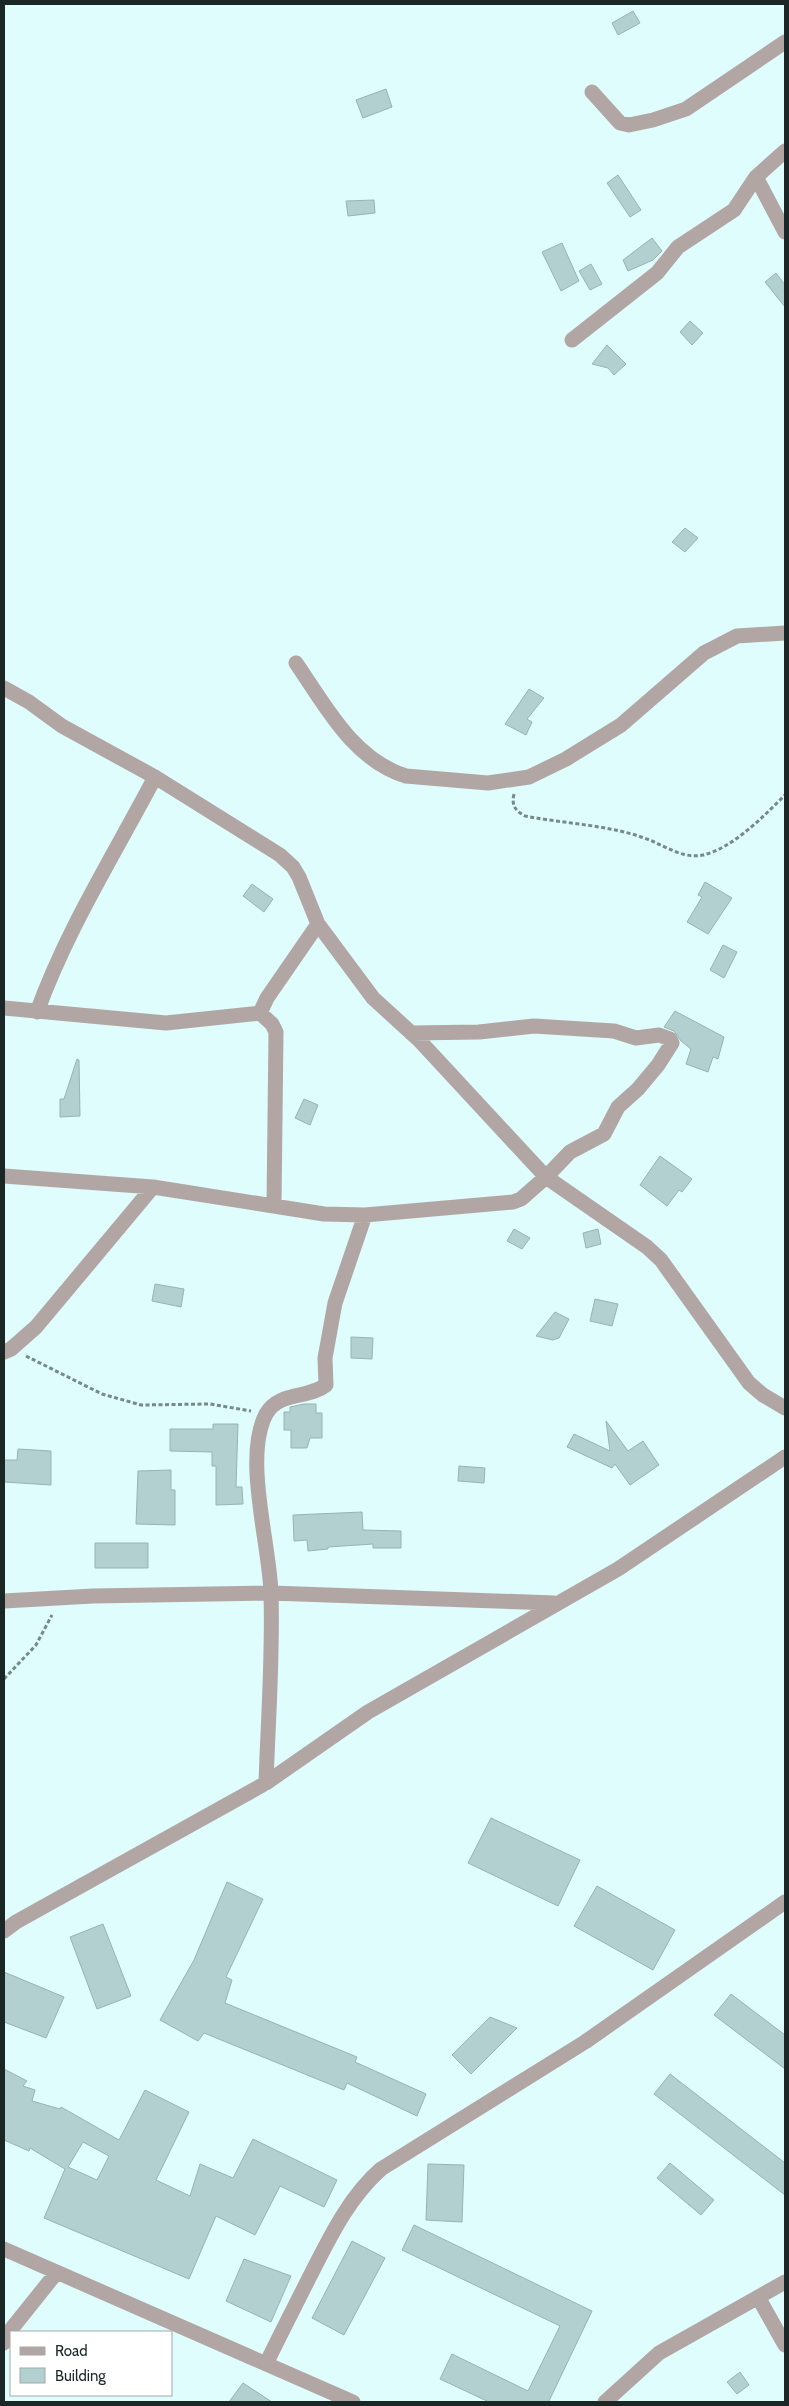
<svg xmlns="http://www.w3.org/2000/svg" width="789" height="2406" font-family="Cabin,sans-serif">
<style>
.building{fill:#b2d0cf;stroke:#96b4b2;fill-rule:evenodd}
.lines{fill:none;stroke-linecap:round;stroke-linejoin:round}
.path{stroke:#758a89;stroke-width:3;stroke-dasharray:4 2.5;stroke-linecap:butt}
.minor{stroke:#b2a6a4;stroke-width:15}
</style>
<rect width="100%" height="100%" fill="#defdfc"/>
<path class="building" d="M633,11l7,12 -22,12 -6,-12z
M386,89l6,18 -29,11 -7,-18z
M618,175l23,35 -11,7 -23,-34z
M374,200l1,13 -27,3 -2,-15z
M652,238l10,13 -9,9 -25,11 -5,-11z
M562,243l17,38 -18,10 -19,-39z
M591,264l11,20 -12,6 -11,-19z
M776,273l9,12v22l-20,-25z
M690,321l13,12 -11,12 -12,-13z
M607,345l19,19 -12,11 -6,-7 -16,-4z
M685,528l13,10 -13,14 -13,-10z
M529,689l15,9 -17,21 5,3 -6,13 -21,-11z
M705,882l27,16 -24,36 -21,-12 15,-25 -4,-2z
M252,884l21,15 -9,13 -21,-16z
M723,945l14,7 -13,26 -14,-8z
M675,1011l49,26 -6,22 -5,-2 -5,15 -22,-8 5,-15 -10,-8 -7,-10 -10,-4z
M77,1059l2,1 1,56 -20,1v-18h4z
M304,1099l14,6 -8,20 -15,-7z
M660,1156l32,23 -10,13 -3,-2 -12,16 -27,-21z
M514,1229l16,9 -8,11 -15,-8z
M598,1229l3,15 -15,4 -3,-15z
M155,1284l29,5 -3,18 -29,-6z
M595,1299l23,5 -6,22 -22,-5z
M555,1312l14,7 -10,19 -6,2 -17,-4z
M351,1337l22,1 -1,21 -21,-1z
M304,1404h12v9h6v25h-12l-3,10h-16v-18h-7v-18h6v-5z
M606,1421l22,30 15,-10 16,24 -29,20 -15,-21 -3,4 -45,-21 7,-13 36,17z
M213,1424h25l-2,63h6l1,17 -27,1v-39h-4v-14l-42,-1v-22h43z
M18,1449l33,2v34l-47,-3v-22h13z
M459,1466l26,2 -1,15 -26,-2z
M171,1470v20h4v35l-39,-1 2,-53z
M362,1512l1,18 38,1v17h-28v-4l-45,3v2l-20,2 -1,-11 -13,1 -1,-26z
M95,1543h53v25h-53z
M491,1818l89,42 -22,46 -90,-43z
M227,1882l36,17 -37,78 6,3 -7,23 132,54 -2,5 71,32 -9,22 -70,-33 -3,7 -140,-57 -6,8 -38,-21 34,-60z
M597,1886l78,44 -22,40 -79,-44z
M103,1924l28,72 -34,13 -27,-72z
M4,1972l60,25 -18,41 -42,-16z
M731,1994l54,41v34l-71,-54z
M490,2017l27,11 -46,46 -19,-19z
M4,2069l23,12 -4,5 12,4 -3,11 28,8 1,-2 58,33 26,-50 44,22 -33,68 34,16 10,-32 33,14 20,-39 84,41 -13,27 -44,-21 -25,49 -39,-19 -27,63 -145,-61 21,-49 -35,-21 -1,3 -25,-11zM83,2142l26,14 -12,24 -29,-13z
M670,2074l115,89v32l-131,-101z
M670,2163l44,37 -13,15 -44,-37z
M428,2164l36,1 -2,57 -36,-2z
M414,2225l178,86 -43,90 3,1h-63l-49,-23 12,-25 76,37 32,-65 -158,-76z
M352,2241l33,17 -41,77 -32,-17z
M244,2259l47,17 -20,46 -45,-21z
M740,2372l9,13 -12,9 -10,-12z
M243,2383l29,19h-43z"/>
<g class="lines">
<path class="path" d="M514,794c-3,12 2,17 11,22 41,8 89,9 127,25 16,7 33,18 51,14 30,-7 61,-39 82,-60
M26,1356l76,38 39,11 69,-1 41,7
M4,1679l32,-34 16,-30"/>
<path class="minor" d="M592,92l28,31 9,2 24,-5 33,-11 99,-67
M756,177l29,55
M572,340l85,-67 21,-26 56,-37 22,-33 29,-26
M296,663c29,42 57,97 110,113l82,7 41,-6 37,-18 55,-34 83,-72 33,-17 48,-3
M4,688l25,14 33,24 93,51 125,78 13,12 6,10 19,47 55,74 46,42 127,137 101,70 14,13 88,123 14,12 22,13
M4,1008l162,15 94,-10
M37,1012c30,-83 77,-157 118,-235
M4,1176l149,11 171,27 41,1 148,-13 8,-3 25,-22 24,-25 34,-18 14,-27 20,-18 20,-24 14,-22 -2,-4 -11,-4 -23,3 -22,-7 -80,-5 -55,6 -68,1
M274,1205l2,-173 -4,-8 -12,-11 7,-15 51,-74
M4,1352l7,-3 25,-22 117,-140
M4,1601l89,-5 178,-3 283,10
M266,1783c2,-62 7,-126 5,-189 -1,-49 -28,-136 -5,-180 13,-23 42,-15 60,-29l-1,-27 10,-55 30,-88
M4,1931l12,-9 250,-139 102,-71 250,-143 167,-112
M4,2249l349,153
M758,2297l27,48
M4,2343l5,-11 48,-60
M266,2364c14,-29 29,-58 43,-86 20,-39 39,-80 72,-109l204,-127 200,-140
M605,2402l54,-49 126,-71"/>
</g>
<rect width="789" height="2406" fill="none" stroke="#1b2726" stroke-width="10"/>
<rect x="10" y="2331" width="162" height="65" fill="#ffffff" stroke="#a4a9a8"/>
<rect x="20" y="2347" width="25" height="8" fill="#b2a6a4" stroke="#a4a9a8"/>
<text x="55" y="2356" font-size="15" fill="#1b2726">Road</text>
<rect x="20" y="2368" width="25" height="15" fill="#b2d0cf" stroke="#a4a9a8"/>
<text x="55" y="2381" font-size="15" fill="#1b2726">Building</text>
</svg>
